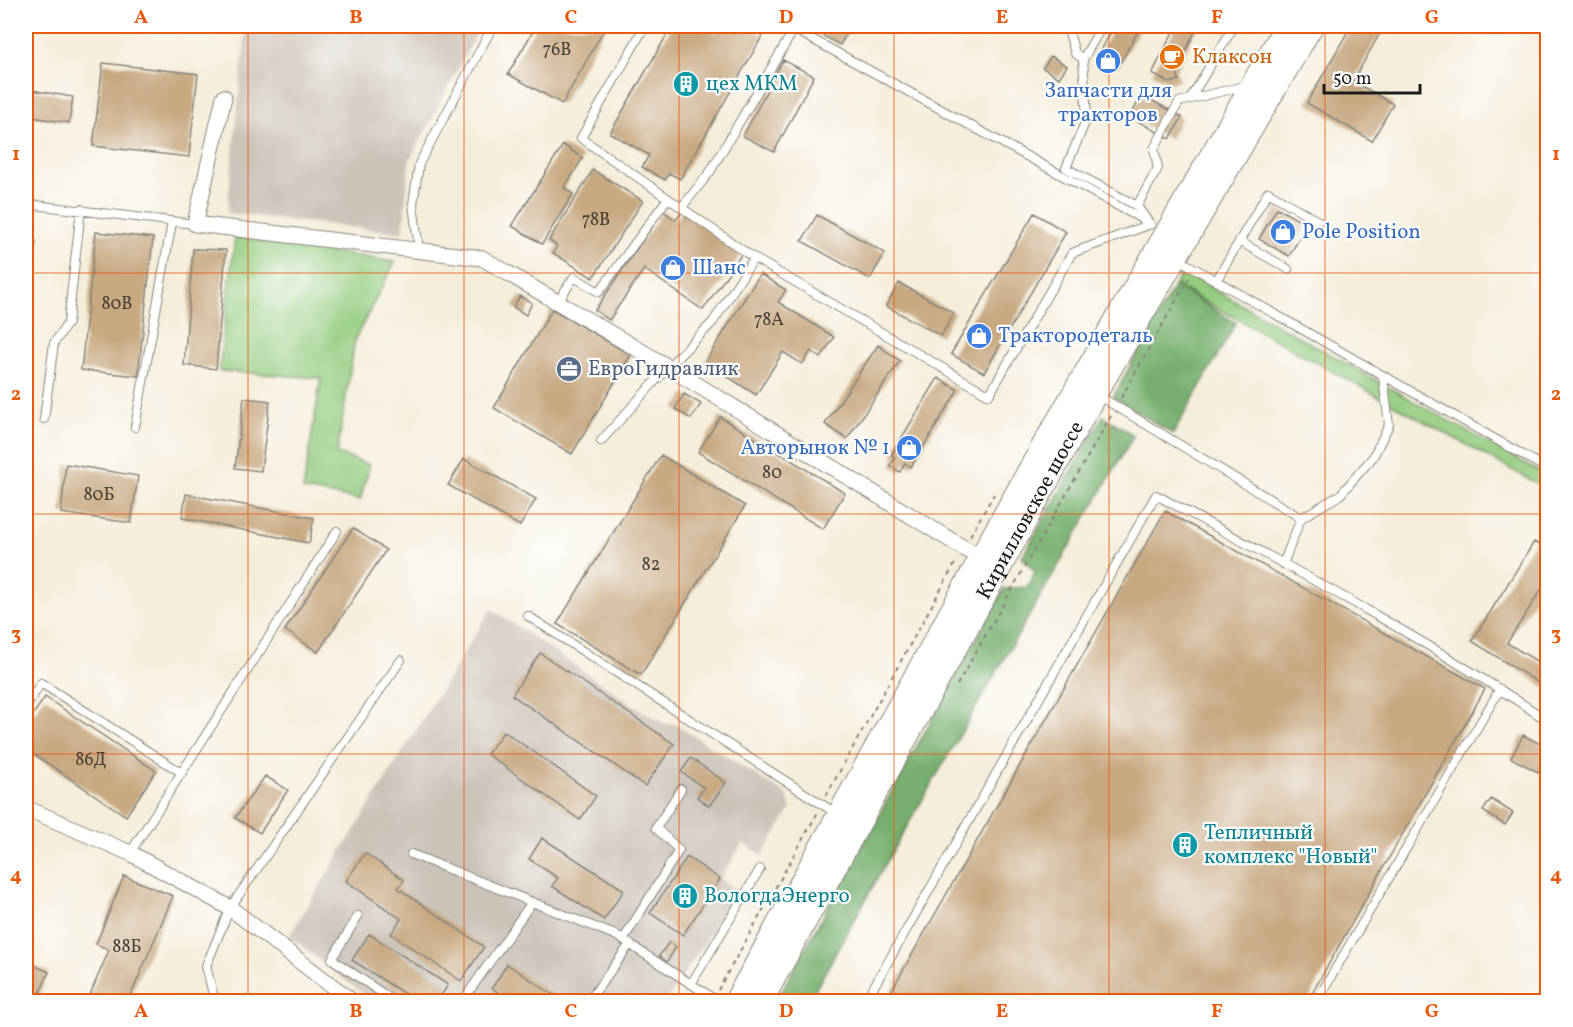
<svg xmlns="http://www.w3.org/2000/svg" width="1573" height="1027" font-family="Vollkorn,serif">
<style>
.industrial{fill:#cbc3b8}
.green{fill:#94cc80;stroke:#58744e;stroke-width:1.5}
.forest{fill:#77b06e;stroke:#4a6645;stroke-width:1.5}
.building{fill:#c7a881}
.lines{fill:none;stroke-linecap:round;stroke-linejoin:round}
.lane-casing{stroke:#88847a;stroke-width:10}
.street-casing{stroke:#88847a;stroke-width:17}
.primary-casing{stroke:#88847a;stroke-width:26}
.path{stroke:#88847a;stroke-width:2;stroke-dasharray:4.5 4.5;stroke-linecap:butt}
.lane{stroke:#fff;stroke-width:8}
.street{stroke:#fff;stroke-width:15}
.primary{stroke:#fff;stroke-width:24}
.grid{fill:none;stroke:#e8590c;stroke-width:1.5;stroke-opacity:0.55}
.labels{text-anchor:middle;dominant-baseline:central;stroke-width:4.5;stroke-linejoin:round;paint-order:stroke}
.number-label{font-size:18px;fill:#473f35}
.food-label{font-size:21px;fill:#c56008;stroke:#fff;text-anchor:start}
.culture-label{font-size:21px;fill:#0d838f;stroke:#fff;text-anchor:start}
.shop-label{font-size:21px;fill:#366cbe;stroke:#fff;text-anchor:start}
.service-label{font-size:21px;fill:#4e5e75;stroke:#fff;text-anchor:start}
.street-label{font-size:21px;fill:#1c1c1c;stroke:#fff}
.neatline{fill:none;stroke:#e8590c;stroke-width:2}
.grid-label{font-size:20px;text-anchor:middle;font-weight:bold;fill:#e8590c}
</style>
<rect width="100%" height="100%" fill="#fff"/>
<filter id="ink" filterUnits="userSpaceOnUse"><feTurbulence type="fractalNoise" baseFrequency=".0167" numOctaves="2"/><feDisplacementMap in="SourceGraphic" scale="12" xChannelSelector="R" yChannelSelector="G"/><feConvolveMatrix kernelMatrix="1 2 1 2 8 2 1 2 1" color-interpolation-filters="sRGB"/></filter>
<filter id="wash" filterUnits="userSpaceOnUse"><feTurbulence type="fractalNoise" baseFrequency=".008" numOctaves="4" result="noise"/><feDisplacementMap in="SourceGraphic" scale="24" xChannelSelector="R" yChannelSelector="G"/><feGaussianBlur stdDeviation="1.35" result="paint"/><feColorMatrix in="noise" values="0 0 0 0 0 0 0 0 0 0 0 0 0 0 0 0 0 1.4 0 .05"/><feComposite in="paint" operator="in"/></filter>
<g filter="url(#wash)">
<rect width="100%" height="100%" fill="#f4edd9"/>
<path class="industrial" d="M246,26h235l-72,135 -6,72 -176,-20z
M491,609l148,100 26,15h10l112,71 4,14 -29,46 -19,-12 -23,36 18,13 -72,109h-294l-83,-65z"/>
<path class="green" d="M235,237l160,25 -40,77 -18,115 33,11 -10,35 -57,-10 18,-112 -102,-7z
M1183,272l364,204v13l-372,-204z"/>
<path class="forest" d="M1175,285l61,38 -63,111 -60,-37z
M1103,416l31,19 -242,417 -83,149h-33l228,-412 23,-2 8,-15 -13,-15z"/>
<g id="blocks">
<path class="building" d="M536,26h70l-44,78 -54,-30z
M672,26h31l13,7 4,-7h27l16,9 -83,144 -11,-6 -4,7 -23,-13 7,-12 -39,-22z
M810,26h41l-11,19 -31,-17z
M1114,26h27l-23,41 -20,-11z
M1176,26h22l-22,44 3,10 -9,3 -18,-9z
M1351,26h33l-31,55 40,23 -21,37 -65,-38z
M1051,56l16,10 -8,12 -16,-10z
M783,60l31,16 -40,76 -31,-16z
M103,63l95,11 -9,83 -96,-11z
M26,89l47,8 -4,26 -43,-7z
M1142,95l40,22 -12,22 -40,-22z
M563,145l20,13 -19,30 9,6 -31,50 -30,-18z
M593,170l50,31 -50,77 -40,-25 4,-7 -8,-6z
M1277,208l30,17 -18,31 -30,-17z
M683,210l60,42 -40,58 -59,-41 -35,51 -14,-10 68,-99 13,9z
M1034,213l32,19 -82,141 -33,-19z
M817,215l68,38 -15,26 -68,-38z
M96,232l57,6 -15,138 -57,-6z
M26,240l10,1 -9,77 -1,-1z
M193,249l33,1 -10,119 -32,-4z
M760,274l26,16 -8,12 56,35 -13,21 -10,-7 -9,13 -19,-12 -27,43 -51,-33z
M899,283l55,30 -13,23 -55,-30z
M520,296l12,7 -6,12 -13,-8z
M552,309l79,46 -59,99 -78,-46z
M878,345l22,16 -53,78 -22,-15z
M938,378l20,12 -47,77 -6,-4 -5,9 -10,-6 5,-8 -4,-3z
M684,394l17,10 -10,15 -16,-10z
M244,398l26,3 -9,70 -26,-3z
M720,417l125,76 -22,36 -125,-77z
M661,455l84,51 -104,169 -84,-51z
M464,459l72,40 -16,27 -72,-41z
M66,464l72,12 -7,47 -70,-10z
M186,494l128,24 -5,25 -127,-25z
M1165,511l320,178 -178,313h-422z
M353,528l33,22 -68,102 -33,-22z
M1534,542l14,8v29l-41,64 41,25v21l-76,-48z
M540,653l134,91 -29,42 -133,-91z
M45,697l111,74 -30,45 -100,-67v-24z
M504,731l92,65 -16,24 -93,-66z
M1523,735l25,13v29l-37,-19z
M691,758l35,25 -17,23 -12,-9 7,-9 -23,-16z
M265,776l23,14 -28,43 -25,-15z
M1491,799l22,14 -8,12 -22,-14z
M542,838l82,52 -20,30 -52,-34 6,-8 -29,-19z
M365,853l39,27 -6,8 86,59 -23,34 -70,-47 10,-15 -55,-38z
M687,857l33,22 -37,56 -33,-22z
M124,876l49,20 -45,106h-41l22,-52 -13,-6z
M369,934l79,51 -11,17h-20l-65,-42z
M669,942l7,5 -9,15 -8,-6z
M26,962l23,10 -13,30h-10z
M507,964l57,38h-52l-20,-14z"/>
</g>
</g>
<g filter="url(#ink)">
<use href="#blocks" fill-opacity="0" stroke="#88847a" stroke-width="1.5"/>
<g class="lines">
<g class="lane-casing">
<path id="lane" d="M645,26l-64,112 173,120 235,137 83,-142 79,-29
M788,26l363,198
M1067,26l8,27 8,6
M1102,26l-19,33 4,59 -21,50 71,38
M1190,99l44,-73
M26,204l169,20
M682,207l28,-35 86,-146
M1149,223l-12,-17 21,-38 -4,-19 25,-47 65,-16
M1239,241l49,28
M419,250l-6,-46 6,-40 74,-138
M1178,259l370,210
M1216,281l52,-89 50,29
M557,303l17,-26 25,15 69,-94
M1099,396l202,122
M44,419l10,-76 14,-20 13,-114
M135,427l37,-205
M601,441l67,-74 45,-45 41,-64
M1283,564l18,-46 39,-23 33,-38 16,-32 -6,-48
M528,616l309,198
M26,706l15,-23 141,90
M130,853l207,-322
M411,854l204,81 104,67
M358,916l-26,43 63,43
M623,940l56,-90 -23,-22 25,-39
M691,984l69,-115
M215,1002l-9,-36 24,-58 171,-248
M468,1002l-4,-3 68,-97
M588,1002l42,-58
M865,1002l291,-507c132,71 267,142 392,226
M1316,1002l184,-313"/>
</g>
<g class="street-casing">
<path id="street" d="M224,97l-29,127 287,34 186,109 320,196
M26,808l104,45 100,55 123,94"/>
</g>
<g class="primary-casing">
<g id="primary">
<path d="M736,1002l297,-537 254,-439"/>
<path id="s1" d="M760,1002l335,-609 216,-367"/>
</g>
</g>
<path class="path" d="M1121,398l68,-120
M970,536l24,-42
M957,685l154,-269
M826,796l131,-236
M718,990l100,-178"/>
<use href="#lane" class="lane"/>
<use href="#street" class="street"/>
<use href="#primary" class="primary"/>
</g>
</g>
<path class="grid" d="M248,26v976M464,26v976M679,26v976M894,26v976M1109,26v976M1325,26v976M26,273h1522M26,514h1522M26,754h1522"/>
<defs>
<g id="cafe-disc" transform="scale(1.35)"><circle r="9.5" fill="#e8710a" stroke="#fff"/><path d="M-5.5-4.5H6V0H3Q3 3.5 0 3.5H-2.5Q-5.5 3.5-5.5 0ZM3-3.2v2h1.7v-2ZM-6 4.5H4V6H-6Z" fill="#fff"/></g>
<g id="shop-disc" transform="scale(1.35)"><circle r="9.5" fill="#3f7fe0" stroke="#fff"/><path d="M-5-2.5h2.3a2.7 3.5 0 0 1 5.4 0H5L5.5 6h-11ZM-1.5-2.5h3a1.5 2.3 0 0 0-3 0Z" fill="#fff"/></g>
<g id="building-disc" transform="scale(1.35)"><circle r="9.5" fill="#0f9aa8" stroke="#fff"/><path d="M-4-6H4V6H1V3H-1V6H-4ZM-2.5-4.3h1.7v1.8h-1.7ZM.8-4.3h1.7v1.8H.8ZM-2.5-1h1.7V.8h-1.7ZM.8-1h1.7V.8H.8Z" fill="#fff"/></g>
<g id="office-disc" transform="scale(1.35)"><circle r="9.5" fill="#5c6f8a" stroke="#fff"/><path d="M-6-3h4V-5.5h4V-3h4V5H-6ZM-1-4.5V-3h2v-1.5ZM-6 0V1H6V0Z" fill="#fff"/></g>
</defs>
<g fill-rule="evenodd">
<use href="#cafe-disc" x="1172" y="57"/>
<use href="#shop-disc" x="1108" y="61"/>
<use href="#building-disc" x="686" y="84"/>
<use href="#shop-disc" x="1283" y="232"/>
<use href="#shop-disc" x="673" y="268"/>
<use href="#shop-disc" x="979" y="336"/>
<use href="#office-disc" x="569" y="369"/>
<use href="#shop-disc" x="909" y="448"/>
<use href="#building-disc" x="1185" y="845"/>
<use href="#building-disc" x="685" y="896"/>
</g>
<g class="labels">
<g class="number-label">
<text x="557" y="50">76В</text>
<text x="596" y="220">78В</text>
<text x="117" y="304">80В</text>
<text x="769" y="320">78А</text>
<text x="772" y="473">80</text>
<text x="99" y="495">80Б</text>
<text x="651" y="565">82</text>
<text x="91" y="760">86Д</text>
<text x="127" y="947">88Б</text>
</g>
<g class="food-label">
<text x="1192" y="57">Клаксон</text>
</g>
<g class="culture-label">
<text x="706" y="84">цех МКМ</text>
<text x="1204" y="833">Тепличный<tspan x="1204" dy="24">комплекс "Новый"</tspan></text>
<text x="704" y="896">ВологдаЭнерго</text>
</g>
<g class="shop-label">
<text x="1108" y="91" text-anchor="middle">Запчасти для<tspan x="1108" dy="24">тракторов</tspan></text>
<text x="1302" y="232">Pole Position</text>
<text x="692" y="268">Шанс</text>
<text x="998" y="336">Трактородеталь</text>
<text x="890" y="448" text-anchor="end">Авторынок № 1</text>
</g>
<g class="service-label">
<text x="588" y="369">ЕвроГидравлик</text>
</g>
<g class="street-label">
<text stroke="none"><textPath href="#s1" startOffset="561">Кирилловское шоссе</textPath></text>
</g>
</g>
<rect width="1573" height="1027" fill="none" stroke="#fff" stroke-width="66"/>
<path d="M1324 84v9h96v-9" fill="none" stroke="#1c1c1c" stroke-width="3"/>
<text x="1333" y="84" font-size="18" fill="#1c1c1c" stroke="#ffffff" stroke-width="4.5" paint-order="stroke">50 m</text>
<rect x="33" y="33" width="1507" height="961" class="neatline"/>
<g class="grid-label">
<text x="141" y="23">A</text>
<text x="356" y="23">B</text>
<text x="571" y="23">C</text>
<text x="786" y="23">D</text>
<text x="1002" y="23">E</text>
<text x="1217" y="23">F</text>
<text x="1432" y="23">G</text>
<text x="16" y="160">1</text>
<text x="1556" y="160">1</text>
<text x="16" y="400">2</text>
<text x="1556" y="400">2</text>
<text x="16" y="640">3</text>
<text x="1556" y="640">3</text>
<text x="16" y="881">4</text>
<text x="1556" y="881">4</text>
<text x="141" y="1017">A</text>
<text x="356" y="1017">B</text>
<text x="571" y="1017">C</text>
<text x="786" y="1017">D</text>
<text x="1002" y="1017">E</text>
<text x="1217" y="1017">F</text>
<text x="1432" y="1017">G</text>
</g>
</svg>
